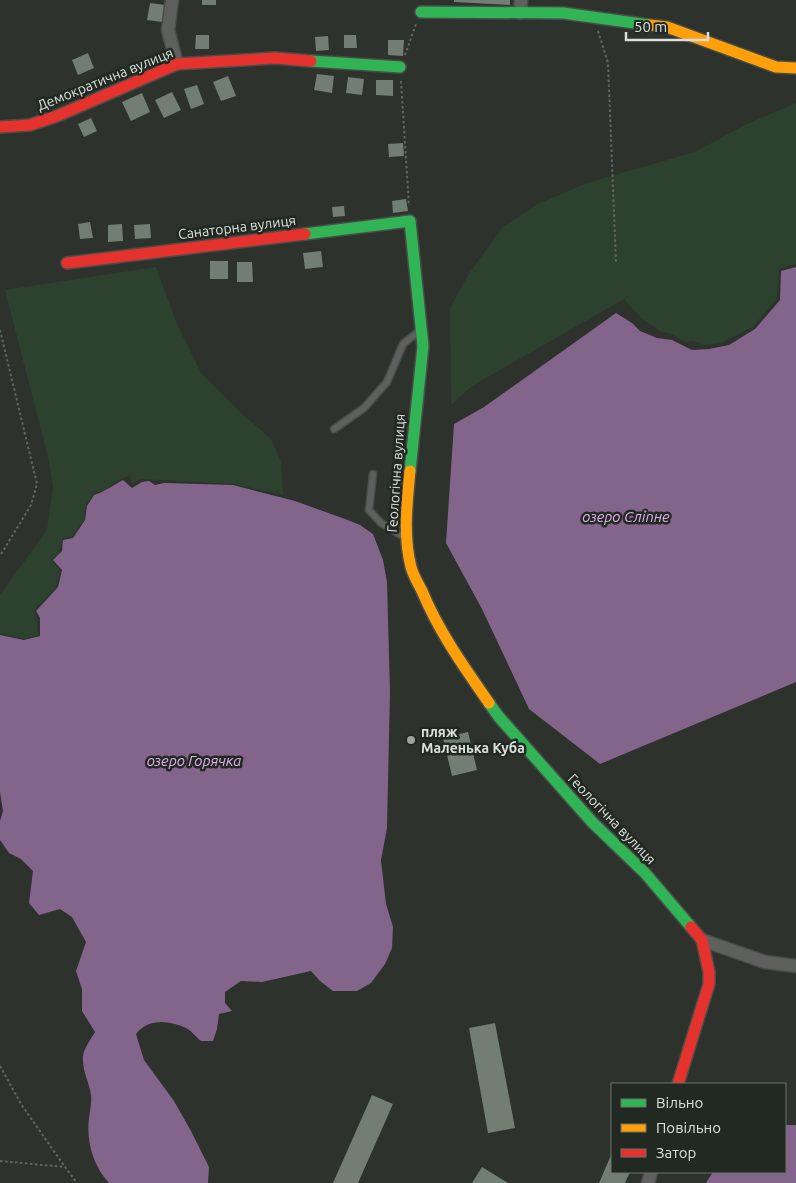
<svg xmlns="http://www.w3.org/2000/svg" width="796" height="1183" font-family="Ubuntu,sans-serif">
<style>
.green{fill:#2c422e}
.water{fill:#83648a}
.building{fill:#727d73}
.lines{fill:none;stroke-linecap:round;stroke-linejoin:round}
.lane-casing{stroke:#494d49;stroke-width:9}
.street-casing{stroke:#494d49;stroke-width:15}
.fast-casing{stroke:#494d49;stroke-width:14}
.slow-casing{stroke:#494d49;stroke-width:14}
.jam-casing{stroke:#494d49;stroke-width:14}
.path{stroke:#636663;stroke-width:2;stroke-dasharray:2.5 2.5;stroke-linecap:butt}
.lane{stroke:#5d605d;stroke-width:6}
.street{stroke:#5d605d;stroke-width:12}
.fast{stroke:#30b455;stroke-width:11}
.slow{stroke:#ff9f0a;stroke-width:11}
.jam{stroke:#e5322d;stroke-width:11}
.poi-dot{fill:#9ea39f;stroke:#222922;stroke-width:2}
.labels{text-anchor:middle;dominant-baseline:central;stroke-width:5;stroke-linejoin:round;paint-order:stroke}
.street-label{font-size:14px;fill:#dbe0dc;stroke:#222922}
.poi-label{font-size:14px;font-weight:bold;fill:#dbe0dc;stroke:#222922;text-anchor:start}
.water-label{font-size:15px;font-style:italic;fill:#e1aded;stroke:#222922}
</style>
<rect width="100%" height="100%" fill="#2d322d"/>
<path class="green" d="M796,103v161l-17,5 -2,29 -24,29 -32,16 -18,2 -10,-4 -7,1 -14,-8 -12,-3 -19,-13 -17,-19 -152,87 -21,19 -1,-97 18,-33 34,-47 36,-24 49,-21 108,-31 52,-28z
M156,267l20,55 25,51 39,39 31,27 10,23 2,33 -50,-11 -91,-5 -10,5 -2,-9 -17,8 -7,7 -12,3 -8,12 -2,15 -12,17 -9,1 -5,17 -7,4 9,11 -4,17 -22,23 3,9 1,16 -14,4 -24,-5v-39l47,-65 6,-43 -4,-26 -44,-171z"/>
<path class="water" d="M796,267v415l-196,82 -71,-55 -47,-100 -36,-66 8,-119 30,-17 132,-94 16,10 8,8 17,7 15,2 20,10 17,-1 20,-4 26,-16 25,-29 1,-29z
M123,480l9,8 10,-6 7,-1 6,4 9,-2 69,2 62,16 50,18 15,6 13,9 10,26 4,22 3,110 -3,136 -6,32 5,44 7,23 -1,21 -7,16 -14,19 -14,8h-24l-13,-10 -9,-10 -49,11 -21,-1 -16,11v11l7,8 -13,3 -2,15 -4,12h-12c-5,-4 -9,-10 -15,-13 -17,-8 -38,-10 -50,6l8,26 30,41 17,30 18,36 -1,16h-99c-16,-17 -23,-42 -20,-65 1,-8 3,-16 2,-23 -2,-14 -9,-23 -8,-39 1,-8 8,-17 12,-24l-13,-21v-22l-6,-18 10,-29 -14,-25 -12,-8 -21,6 -10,-12 4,-32 -12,-12 -12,-6 -9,-13v-19l3,-10 -3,-19v-157l24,5 16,-4v-18l-4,-7 22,-24 4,-17 -9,-10 9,-9 1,-11 10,-2 12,-18 2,-14 7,-11c12,-4 19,-10 29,-15z
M785,1125h11v58h-90l7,-11h72z"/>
<path class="building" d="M202,0h14v5h-14z
M454,0h56v5l-56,-3z
M150,3l15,2 -3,17 -15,-2z
M196,35h13v14h-14z
M344,35h12l1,13h-13z
M328,36l1,14 -13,1 -1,-14z
M388,40h16l-1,16 -15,-1z
M88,53l6,15 -16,7 -6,-15z
M317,74l17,2 -2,17 -18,-3z
M228,76l8,20 -15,5 -8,-19z
M348,77l16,2 -2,16 -16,-2z
M376,80h17v16l-17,-1z
M197,85l7,19 -13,5 -7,-20z
M172,92l9,18 -17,8 -9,-18z
M142,93l8,19 -19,9 -9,-19z
M91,118l6,13 -13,6 -6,-13z
M403,143l1,13 -15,1 -1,-13z
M406,199l2,12 -15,2 -1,-12z
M344,206l1,10 -12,1 -1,-10z
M90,222l3,16 -13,1 -2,-15z
M122,224l1,17 -15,1v-17z
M150,224l1,14 -16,1 -1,-14z
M321,251l2,16 -18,2 -2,-16z
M210,261h18v18h-18z
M237,262h15l1,20h-16z
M468,732l9,38 -25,6 -9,-38z
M495,1023l20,105 -27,5 -19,-105z
M372,1095l21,9 -35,79h-25z
M612,1153v19h18l-5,11h-26z
M482,1167l26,16h-36z"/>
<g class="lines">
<g class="lane-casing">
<path id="lane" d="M334,429l30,-21 23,-26 16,-38 16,-13
M373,474l-4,36 12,13 23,14"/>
</g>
<g class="street-casing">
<path id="street" d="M172,0l-4,30 9,34
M520,13l1,-13
M702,940l63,22 31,4
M648,1183l3,-11"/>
</g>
<g class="fast-casing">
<path id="fast" d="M421,12l142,1 86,12
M311,61l89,6
M305,234l105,-13 13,125 -13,125
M489,703l10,14 94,106 52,50 46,54"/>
</g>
<g class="slow-casing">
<path id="slow" d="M649,25l18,2 109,40 20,1
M410,471c-3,31 -7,65 1,96 2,8 7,16 11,24 17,41 42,76 67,112"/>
</g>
<g class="jam-casing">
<path id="jam" d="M0,127l30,-2 27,-9 120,-52 98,-6 36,3
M67,263l238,-29
M678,1084l31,-100v-12l-7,-32 -11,-13"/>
</g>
<path class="path" d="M598,31l10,32 8,200
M405,55l11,-31
M401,81l8,125
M0,330l37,154 -6,21 -31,51
M0,1066l21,38 44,63
M0,1161l65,6 12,16"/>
<use href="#lane" class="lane"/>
<use href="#street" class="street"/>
<use href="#fast" class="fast"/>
<use href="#slow" class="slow"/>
<use href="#jam" class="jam"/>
</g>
<circle class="poi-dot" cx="411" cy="740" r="5"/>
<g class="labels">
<g class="street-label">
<text transform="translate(105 79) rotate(-22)">Демократична вулиця</text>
<text transform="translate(237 227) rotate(-7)">Санаторна вулиця</text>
<text transform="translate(396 473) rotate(-86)">Геологічна вулиця</text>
<text transform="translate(612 819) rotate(46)">Геологічна вулиця</text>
</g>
<g class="poi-label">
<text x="421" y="732">пляж<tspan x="421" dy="16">Маленька Куба</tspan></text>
</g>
<g class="water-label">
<text x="626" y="516">озеро Сліпне</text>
<text x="194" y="760">озеро Горячка</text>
</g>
</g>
<rect x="611" y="1083" width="175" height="90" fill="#222922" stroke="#6c726c"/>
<rect x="621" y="1099" width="25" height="8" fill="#30b455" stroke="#6c726c"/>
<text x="656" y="1108" font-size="15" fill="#dbe0dc">Вільно</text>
<rect x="621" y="1124" width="25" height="8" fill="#ff9f0a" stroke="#6c726c"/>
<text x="656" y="1133" font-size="15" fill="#dbe0dc">Повільно</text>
<rect x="621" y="1149" width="25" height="8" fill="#e5322d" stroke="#6c726c"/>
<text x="656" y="1158" font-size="15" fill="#dbe0dc">Затор</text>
<path d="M626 32v8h82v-8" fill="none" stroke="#dbe0dc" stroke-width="2.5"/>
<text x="634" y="32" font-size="15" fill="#dbe0dc" stroke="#222922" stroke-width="4" paint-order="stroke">50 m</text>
</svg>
